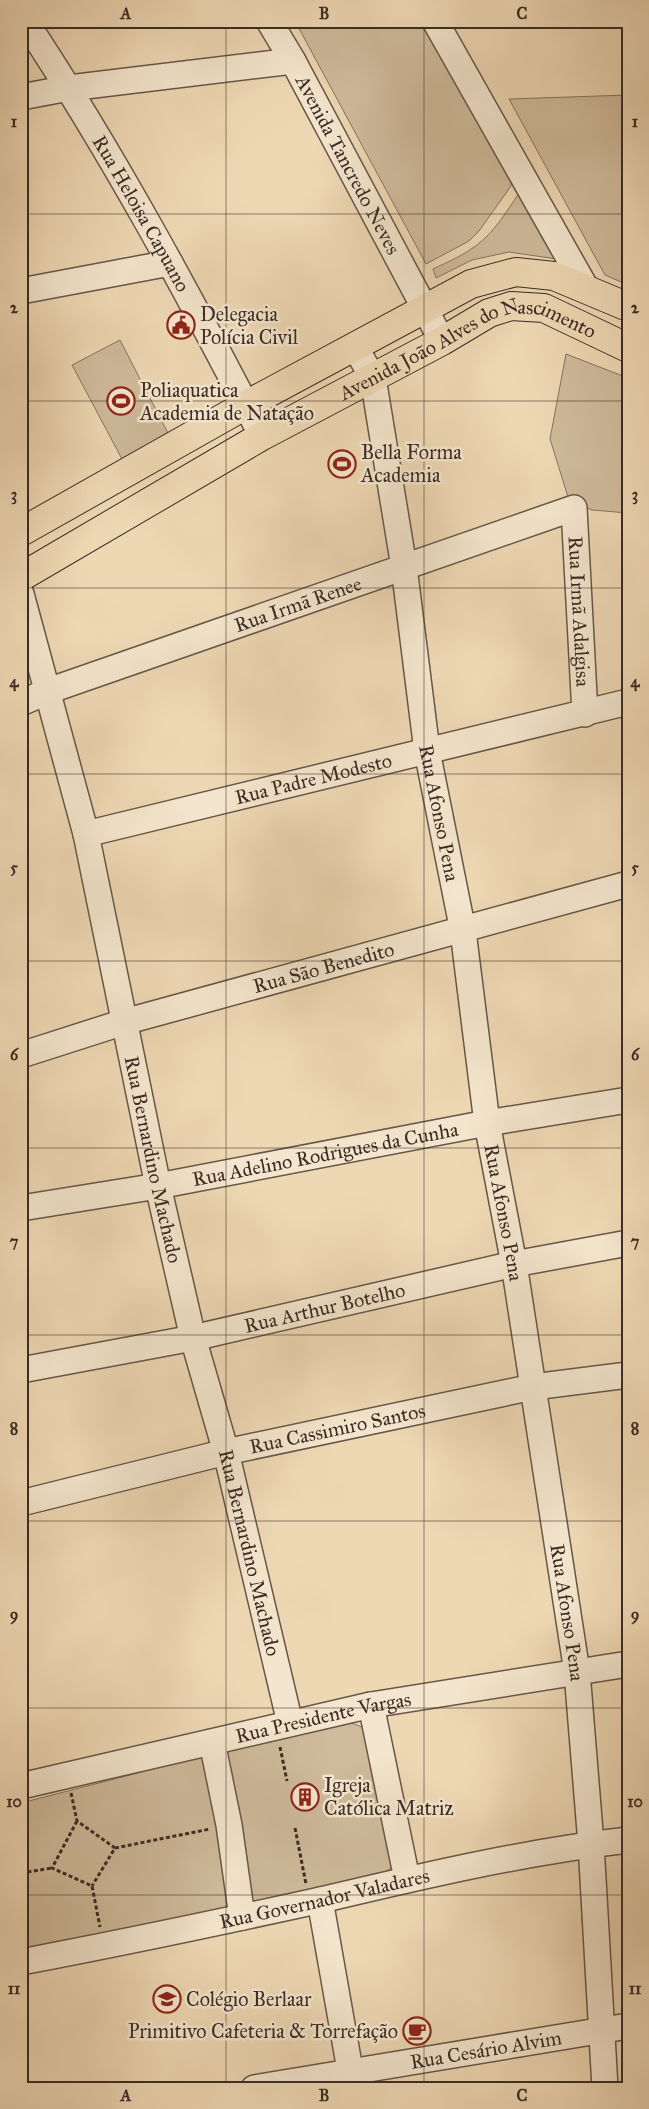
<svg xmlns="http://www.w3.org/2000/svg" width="649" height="2109" font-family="'IM FELL Great Primer',serif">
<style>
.green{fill:#cfbb9c;stroke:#847460}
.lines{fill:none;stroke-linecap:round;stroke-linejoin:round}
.minor-casing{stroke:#675749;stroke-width:28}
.major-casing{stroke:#3a2c25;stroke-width:30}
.path{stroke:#3a2c25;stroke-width:3;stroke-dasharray:4 2.5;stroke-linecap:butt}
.minor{stroke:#f4e6ce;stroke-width:25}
.major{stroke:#eed8b4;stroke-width:28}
.grid{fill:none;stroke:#3a2c25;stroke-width:1;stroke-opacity:0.55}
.labels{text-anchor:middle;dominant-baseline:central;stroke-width:5;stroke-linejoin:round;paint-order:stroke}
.street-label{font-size:20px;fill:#3a2c25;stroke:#f4e6ce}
.poi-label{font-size:20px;fill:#3a2c25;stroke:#f4e6ce;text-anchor:start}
.neatline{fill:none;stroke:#3a2c25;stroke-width:2}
.grid-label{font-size:16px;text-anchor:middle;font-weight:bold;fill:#3a2c25}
</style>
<rect width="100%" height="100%" fill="#eed8b4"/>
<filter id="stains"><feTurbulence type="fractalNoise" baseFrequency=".004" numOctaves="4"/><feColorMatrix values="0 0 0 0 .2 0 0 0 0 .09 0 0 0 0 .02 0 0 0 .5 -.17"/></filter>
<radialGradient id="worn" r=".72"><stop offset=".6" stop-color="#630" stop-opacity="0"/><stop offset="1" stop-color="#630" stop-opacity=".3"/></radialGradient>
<path class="green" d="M295,21h127l89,157v8l-32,45 -10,10 -43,23z
M628,95v190l-23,-10 -96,-176z
M519,193l38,66 -48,-7 -37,8 -36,18 -3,-9c15,-7 31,-14 44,-24 18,-14 30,-34 42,-52z
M120,340l50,97 -47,24 -51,-96z
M566,354l62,24v135l-36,-3 -23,-10 -19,-61z
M349,1722l21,8 24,136 -17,11 -356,74v-148l257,-66z"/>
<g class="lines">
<g class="minor-casing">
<g id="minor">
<path id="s1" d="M25,21c88,133 164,274 237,415"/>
<path id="s2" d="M269,21l24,40 149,280"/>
<path d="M435,21l152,269"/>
<path d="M21,97l48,-9 224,-27"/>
<path d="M21,291l149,-28"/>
<path id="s3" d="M355,347l18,31 31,189 23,184 36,180 24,192 27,141 63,408 14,172 14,244"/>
<path id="s4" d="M21,594l65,240 72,352 35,152 33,114 64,271"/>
<path id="s5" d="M21,703l27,-12 526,-183 11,206"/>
<path id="s6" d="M86,834l542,-132"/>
<path id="s7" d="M21,1055l103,-33 504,-138"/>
<path id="s8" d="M21,1208l137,-22 329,-63 141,-23"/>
<path id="s9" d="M21,1370l172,-32 321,-74 114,-21"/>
<path id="s10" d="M21,1503l205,-51 307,-65 95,-12"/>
<path d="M371,1705l36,174"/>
<path d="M212,1742l17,83 13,92"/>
<path id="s11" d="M21,1786l350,-81 257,-41"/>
<path d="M320,1900l33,187"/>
<path id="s12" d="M21,1962c100,-19 200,-40 300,-62 101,-24 203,-48 307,-60"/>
<path id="s13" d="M254,2088l374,-62"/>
</g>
</g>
<g class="major-casing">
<g id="major">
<path d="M21,532l225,-127 225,-121 45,-12 38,4 74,31"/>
<path id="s14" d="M21,577l241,-141 180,-95 47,-28 22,-7 33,2 84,40"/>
</g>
</g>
<path class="path" d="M280,1747l7,34
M71,1793l6,28 38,27 -23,38
M77,1821l-25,47 40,18 8,41
M295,1828l11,56
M115,1848l95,-19
M21,1873l31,-5"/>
<use href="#minor" class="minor"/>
<use href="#major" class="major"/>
</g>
<path class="grid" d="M226,21v2067M424,21v2067M21,214h607M21,401h607M21,588h607M21,774h607M21,961h607M21,1148h607M21,1335h607M21,1521h607M21,1708h607M21,1895h607"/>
<defs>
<g id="civic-ring" transform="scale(1.4375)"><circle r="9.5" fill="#f4e6ce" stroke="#8f2418" stroke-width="1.5"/><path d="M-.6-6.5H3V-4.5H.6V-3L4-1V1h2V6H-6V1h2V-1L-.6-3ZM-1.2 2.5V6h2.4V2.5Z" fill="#8f2418"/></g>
<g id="stadium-ring" transform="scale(1.4375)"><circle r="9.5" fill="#f4e6ce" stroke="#8f2418" stroke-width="1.5"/><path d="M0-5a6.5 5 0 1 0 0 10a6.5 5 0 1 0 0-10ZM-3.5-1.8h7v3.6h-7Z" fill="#8f2418"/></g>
<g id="building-ring" transform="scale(1.4375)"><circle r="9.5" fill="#f4e6ce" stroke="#8f2418" stroke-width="1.5"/><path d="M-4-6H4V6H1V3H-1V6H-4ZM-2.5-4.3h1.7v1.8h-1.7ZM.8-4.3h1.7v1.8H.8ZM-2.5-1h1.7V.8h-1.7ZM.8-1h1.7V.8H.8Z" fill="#8f2418"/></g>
<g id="school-ring" transform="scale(1.4375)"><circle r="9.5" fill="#f4e6ce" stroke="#8f2418" stroke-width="1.5"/><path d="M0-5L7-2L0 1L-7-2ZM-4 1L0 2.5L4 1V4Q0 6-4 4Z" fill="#8f2418"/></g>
<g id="cafe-ring" transform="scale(1.4375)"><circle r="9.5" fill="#f4e6ce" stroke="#8f2418" stroke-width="1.5"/><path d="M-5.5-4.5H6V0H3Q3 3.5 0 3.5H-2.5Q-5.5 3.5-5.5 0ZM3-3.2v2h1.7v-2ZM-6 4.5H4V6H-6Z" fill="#8f2418"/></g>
</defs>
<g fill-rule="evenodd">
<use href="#civic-ring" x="181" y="325"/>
<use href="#stadium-ring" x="121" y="401"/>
<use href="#stadium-ring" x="342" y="464"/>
<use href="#building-ring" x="305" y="1797"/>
<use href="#school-ring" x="167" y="1999"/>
<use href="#cafe-ring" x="417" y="2031"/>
</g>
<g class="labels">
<g class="street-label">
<text stroke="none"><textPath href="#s2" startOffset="164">Avenida Tancredo Neves</textPath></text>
<text stroke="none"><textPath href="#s1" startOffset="225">Rua Heloisa Capuano</textPath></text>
<text stroke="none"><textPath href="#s14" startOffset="509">Avenida João Alves do Nascimento</textPath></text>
<text stroke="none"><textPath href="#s5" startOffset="294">Rua Irmã Renee</textPath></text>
<text stroke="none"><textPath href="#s5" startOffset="690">Rua Irmã Adalgisa</textPath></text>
<text stroke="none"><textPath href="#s6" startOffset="234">Rua Padre Modesto</textPath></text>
<text stroke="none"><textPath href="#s3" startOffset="476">Rua Afonso Pena</textPath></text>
<text stroke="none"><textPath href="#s7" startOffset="315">Rua São Benedito</textPath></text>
<text stroke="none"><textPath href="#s8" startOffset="309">Rua Adelino Rodrigues da Cunha</textPath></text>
<text stroke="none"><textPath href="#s4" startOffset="581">Rua Bernardino Machado</textPath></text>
<text stroke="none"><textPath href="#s3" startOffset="881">Rua Afonso Pena</textPath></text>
<text stroke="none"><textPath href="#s9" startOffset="310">Rua Arthur Botelho</textPath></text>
<text stroke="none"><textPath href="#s10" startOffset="325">Rua Cassimiro Santos</textPath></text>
<text stroke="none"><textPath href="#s4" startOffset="986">Rua Bernardino Machado</textPath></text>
<text stroke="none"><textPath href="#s3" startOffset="1286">Rua Afonso Pena</textPath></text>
<text stroke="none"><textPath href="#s11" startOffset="310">Rua Presidente Vargas</textPath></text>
<text stroke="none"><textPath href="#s12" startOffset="310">Rua Governador Valadares</textPath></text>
<text stroke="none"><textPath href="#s13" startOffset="235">Rua Cesário Alvim</textPath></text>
</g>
<g class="poi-label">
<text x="200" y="314">Delegacia<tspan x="200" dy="23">Polícia Civil</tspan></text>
<text x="140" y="390">Poliaquatica<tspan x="140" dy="23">Academia de Natação</tspan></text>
<text x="361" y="452">Bella Forma<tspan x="361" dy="23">Academia</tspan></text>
<text x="324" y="1785">Igreja<tspan x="324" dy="23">Católica Matriz</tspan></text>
<text x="186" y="1999">Colégio Berlaar</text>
<text x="398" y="2031" text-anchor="end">Primitivo Cafeteria &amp; Torrefação</text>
</g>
</g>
<rect width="649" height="2109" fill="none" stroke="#eed8b4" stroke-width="55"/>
<rect x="28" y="28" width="594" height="2054" class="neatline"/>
<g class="grid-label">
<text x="126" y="19">A</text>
<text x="324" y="19">B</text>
<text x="522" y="19">C</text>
<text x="14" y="127">1</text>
<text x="635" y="127">1</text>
<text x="14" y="313">2</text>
<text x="635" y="313">2</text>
<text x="14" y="500">3</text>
<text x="635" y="500">3</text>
<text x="14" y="687">4</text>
<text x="635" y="687">4</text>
<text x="14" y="873">5</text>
<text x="635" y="873">5</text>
<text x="14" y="1060">6</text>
<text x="635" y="1060">6</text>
<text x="14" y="1247">7</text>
<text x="635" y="1247">7</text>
<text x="14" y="1434">8</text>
<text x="635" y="1434">8</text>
<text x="14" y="1620">9</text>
<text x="635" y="1620">9</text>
<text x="14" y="1807">10</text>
<text x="635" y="1807">10</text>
<text x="14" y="1994">11</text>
<text x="635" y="1994">11</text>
<text x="126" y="2101">A</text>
<text x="324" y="2101">B</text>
<text x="522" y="2101">C</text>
</g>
<rect width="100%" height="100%" filter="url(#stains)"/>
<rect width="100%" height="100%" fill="url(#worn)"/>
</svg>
